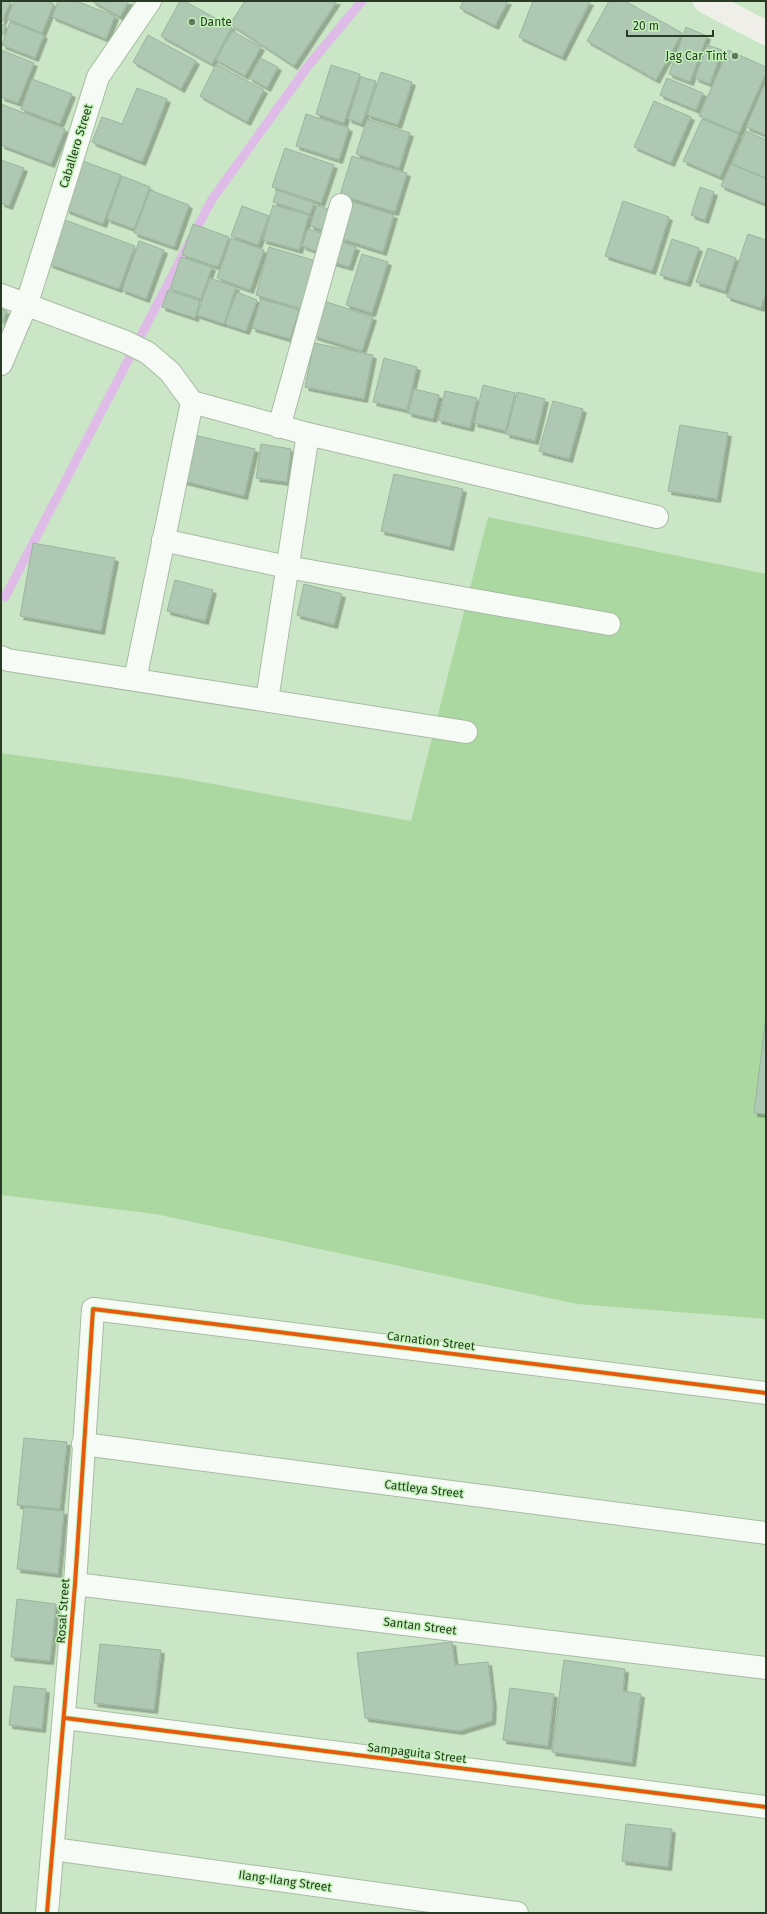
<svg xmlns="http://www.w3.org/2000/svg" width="767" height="1914" font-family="'Fira Sans',sans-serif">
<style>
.green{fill:#aad8a0}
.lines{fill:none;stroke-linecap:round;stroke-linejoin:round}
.stream{stroke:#dfbbe8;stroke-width:9}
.building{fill:#aec8b3;stroke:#9ab49e;filter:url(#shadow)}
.minor-casing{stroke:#a7bca3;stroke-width:24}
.major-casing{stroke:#e8f4e5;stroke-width:24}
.minor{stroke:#f7fbf6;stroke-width:22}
.major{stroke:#f0eee9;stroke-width:22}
.cycleway-casing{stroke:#c3f3b9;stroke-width:6}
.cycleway{stroke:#e8590c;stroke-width:4}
.poi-dot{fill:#62775d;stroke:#c3f3b9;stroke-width:1.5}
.labels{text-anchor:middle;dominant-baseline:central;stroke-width:3;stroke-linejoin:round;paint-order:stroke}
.poi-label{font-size:12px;fill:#293b24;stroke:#c3f3b9;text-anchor:start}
.street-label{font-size:12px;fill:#293b24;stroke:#c3f3b9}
</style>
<defs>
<filter id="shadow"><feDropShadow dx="3.5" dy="3.5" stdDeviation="0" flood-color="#0004"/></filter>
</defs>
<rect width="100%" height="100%" fill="#cbe6c6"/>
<path class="green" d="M488,517l278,57v745l-189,-15 -422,-90 -154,-19v-442l180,25 230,43z"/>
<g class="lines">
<path class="stream" d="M5,597l206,-396 97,-135 54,-65"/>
</g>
<path class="building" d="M1,1h10l-9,21 -1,-1z
M14,1h33l7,3 -12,29 -35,-14z
M58,1h18l39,15 -9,23 -54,-22z
M92,1h37l-9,16z
M180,1h4l48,26 -20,37 -51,-28z
M245,1h92l-43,65 -64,-42z
M463,1h45l-13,25 -35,-18z
M533,1h54l3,1 -28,55 -43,-20z
M609,1h16l57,32 -26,47 -69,-39z
M10,22l34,13 -9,23 -33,-13z
M1,24l5,2 -5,12z
M686,27l21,9 -17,46 -21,-8z
M232,31l29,16 -16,29 -29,-16z
M148,35l48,26 -15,28 -48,-27z
M707,45l15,5 -12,34 -15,-6z
M1,50l33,13 -16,40 -17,-6z
M728,50l38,17v6l-27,60 -40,-17z
M260,58l18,9 -11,21 -18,-10z
M216,64l48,26 -17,32 -47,-26z
M331,65l29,9 -16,49 -28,-9z
M381,72l31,10 -14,43 -31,-10z
M361,77l15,4 -14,43 -14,-5z
M667,78l36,15 -7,17 -36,-15z
M32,79l40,15 -12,30 -39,-15z
M766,81v54l-20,-8z
M137,88l30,11 -25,63 -50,-20 10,-25 20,7z
M654,101l37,16 -20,46 -37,-16z
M1,104l64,25 -14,35 -50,-19z
M306,114l43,14 -10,32 -43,-14z
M367,119l43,14 -11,35 -43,-14z
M702,119l37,15 -19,43 -37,-16z
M746,131l20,9v39l-34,-15z
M285,148l49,17 -13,38 -49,-16z
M352,156l55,17 -12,39 -55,-17z
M1,160l23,8 -15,38 -8,-3z
M83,161l38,14 -18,49 -37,-14z
M731,164l35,14v26l-45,-18z
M122,176l28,11 -16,42 -27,-10z
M700,187l14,5 -9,28 -14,-5z
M150,190l39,15 -15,42 -40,-14z
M277,190l37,13 -4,11 -37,-12z
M347,200l47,15 -11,37 -47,-15z
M623,201l46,16 -17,54 -47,-15z
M273,205l36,10 -10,35 -36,-10z
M317,205l16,6 -7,20 -16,-5z
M242,206l27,10 -11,29 -27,-9z
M65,220l70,26 -16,43 -70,-25z
M193,224l36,13 -11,30 -36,-12z
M308,229l16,5 -5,18 -17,-6z
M748,234l18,6v52l-5,16 -34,-11z
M231,238l33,12 -14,40 -33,-12z
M672,239l27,9 -12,35 -27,-8z
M335,240l21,7 -7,20 -21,-6z
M139,241l25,9 -18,49 -24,-9z
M269,247l47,14 -14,48 -46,-14z
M708,248l28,10 -11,33 -29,-9z
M362,254l26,8 -16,51 -26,-8z
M181,257l31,10 -11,32 -31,-10z
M210,278l26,9 -12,37 -27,-9z
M168,290l32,11 -5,17 -33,-11z
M237,292l20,8 -11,31 -21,-7z
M261,299l38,11 -9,29 -38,-11z
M324,301l49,16 -11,34 -48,-15z
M1,309l6,2 -6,16z
M314,343l59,12 -9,44 -59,-12z
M384,358l33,9 -10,43 -34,-8z
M483,385l32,8 -9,38 -32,-8z
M414,389l25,6 -6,24 -25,-6z
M445,391l32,7 -7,30 -32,-8z
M517,392l28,7 -10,42 -29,-7z
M553,401l30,8 -14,50 -30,-8z
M680,425l48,8 -11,66 -49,-8z
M194,435l61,14 -11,47 -61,-15z
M261,444l30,5 -4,33 -31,-4z
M394,474l69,15 -13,58 -69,-16z
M33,543l82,15 -14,73 -81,-15z
M175,580l38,10 -8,31 -38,-10z
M304,584l38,10 -8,31 -37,-10z
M766,1016v98l-12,-1z
M24,1438l43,4 -7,67 -43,-4z
M24,1507l40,4 -6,63 -41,-5z
M17,1599l39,5 -6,57 -39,-4z
M452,1642l3,23 33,-3 5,42 -1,17 -33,10 -94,-13 -8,-65z
M100,1644l61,6 -7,60 -60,-7z
M564,1660l61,9 -2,22 18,3 -9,69 -80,-11z
M14,1686l32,3 -4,40 -33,-4z
M510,1688l44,6 -6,52 -45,-6z
M626,1824l46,5 -4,38 -46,-6z"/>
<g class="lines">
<g class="minor-casing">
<path id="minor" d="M1,295l125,47 22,11 22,19 22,30 116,32 349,83
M1,364l26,-61 71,-226 52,-76
M279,427l62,-222
M163,540l124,27 322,57
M1,657l7,3 458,72
M135,680l57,-278
M267,700l41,-266
M83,1444l683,89
M75,1584l691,84
M65,1718l701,89
M53,1849l464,64
M47,1913l28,-329 18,-275 673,84"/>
</g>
<g class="major-casing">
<path id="major" d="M705,1l61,32"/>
</g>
<use href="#minor" class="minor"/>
<use href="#major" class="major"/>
<g class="cycleway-casing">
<path id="cycleway" d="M65,1718l701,89
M47,1913l28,-329 18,-275 673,84"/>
</g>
<use href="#cycleway" class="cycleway"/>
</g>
<g class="poi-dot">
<circle cx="192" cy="22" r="4"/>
<circle cx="735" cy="56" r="4"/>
</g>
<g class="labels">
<g class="poi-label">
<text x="200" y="22">Dante</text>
<text x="727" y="56" text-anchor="end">Jag Car Tint</text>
</g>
<g class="street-label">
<text transform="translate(76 146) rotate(-73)">Caballero Street</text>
<text transform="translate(431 1341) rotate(7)">Carnation Street</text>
<text transform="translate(424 1489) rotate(7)">Cattleya Street</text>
<text transform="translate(63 1611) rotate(-86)">Rosal Street</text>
<text transform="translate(420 1626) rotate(7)">Santan Street</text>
<text transform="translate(417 1753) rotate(7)">Sampaguita Street</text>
<text transform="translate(285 1881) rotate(8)">Ilang-Ilang Street</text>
</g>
</g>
<rect width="767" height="1914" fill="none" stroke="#293b24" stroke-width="4"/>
<path d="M627 30v6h86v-6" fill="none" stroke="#293b24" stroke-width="2"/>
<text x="633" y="30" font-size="12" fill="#293b24" stroke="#c3f3b9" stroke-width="3" paint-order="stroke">20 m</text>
</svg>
